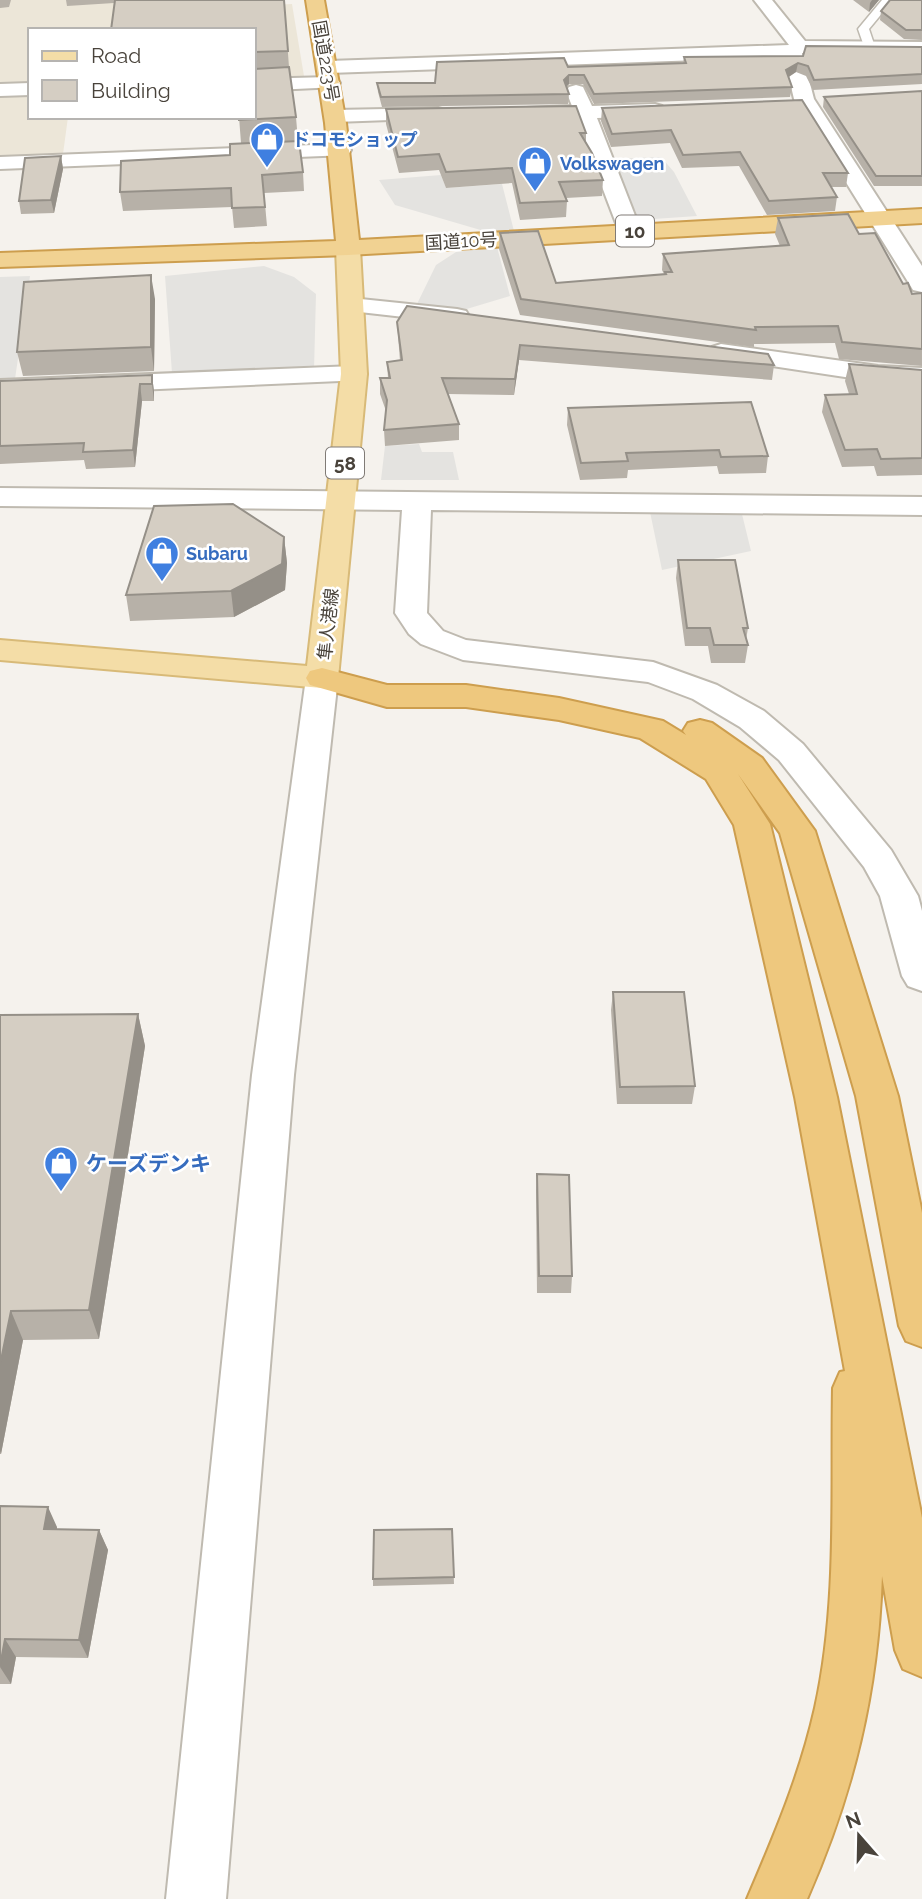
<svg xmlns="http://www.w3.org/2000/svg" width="922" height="1899" font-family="Raleway,'Noto Sans JP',sans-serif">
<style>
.education{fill:#ece6d8}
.parking{fill:#e4e3e0}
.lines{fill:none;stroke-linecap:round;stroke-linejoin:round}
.service-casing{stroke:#bfbab0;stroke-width:3}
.minor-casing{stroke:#bfbab0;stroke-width:4}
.tertiary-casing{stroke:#bfbab0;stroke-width:4}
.primary-casing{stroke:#d8ba78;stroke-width:4}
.trunk-casing{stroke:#cd9e4e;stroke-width:4}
.motorway-casing{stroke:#cd9e4e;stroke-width:4}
.service{fill:#fff;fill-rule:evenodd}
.minor{fill:#fff;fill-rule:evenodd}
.tertiary{fill:#fff;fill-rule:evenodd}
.primary{fill:#f4dda7;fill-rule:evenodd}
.trunk{fill:#f1d292;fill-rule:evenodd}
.motorway{fill:#eec87e;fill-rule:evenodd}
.wall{fill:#b7b1a8}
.shaded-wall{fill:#959088}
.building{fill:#d5cec3;stroke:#959088;stroke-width:2}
.labels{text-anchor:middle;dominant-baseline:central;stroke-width:5;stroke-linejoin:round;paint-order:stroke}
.far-street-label{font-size:18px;fill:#49433b;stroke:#fff}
.far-shop-label{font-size:18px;font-weight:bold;fill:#366cbe;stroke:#fff;text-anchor:start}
.shield{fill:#fff;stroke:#807b76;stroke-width:2}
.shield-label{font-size:19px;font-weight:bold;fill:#49433b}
.shop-label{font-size:21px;font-weight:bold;fill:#366cbe;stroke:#fff;text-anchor:start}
</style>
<rect width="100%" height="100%" fill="#f5f2ed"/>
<path class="education" d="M0,0h129l1,11 162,-7 12,72 -50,1v-47h-224v87h38l-5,37 -63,2z"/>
<path class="parking" d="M661,157l13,15 23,44 -58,4 -27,-61z
M441,175l5,13 56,-4 12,47h-30l-89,-26 -16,-25z
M497,247l13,49 -50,15 -44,-5 20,-41 20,-13z
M264,266l30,11 22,17 -2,76 -142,3 -7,-97z
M30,276l-15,103 -15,1v-103z
M419,444l3,8h31l6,28h-78l4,-34z
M649,507l92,3 10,41 -89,19z"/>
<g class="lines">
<g class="service-casing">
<path id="service" d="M882,0h11l-24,29 6,18 -10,2 -7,-20z"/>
</g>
<g class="minor-casing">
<path id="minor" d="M754,0h18l33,41 117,1v12l-120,-1 12,46 108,167v26l-9,-2 -3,-5 -116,-186 -10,-42 -455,16 -10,-6 10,-6 460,-16z
M330,77l7,2 3,4 -3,4 -83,4v-12z
M30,83v12l-30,1v-12z
M576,85l7,2 9,19 63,-2 7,2 3,4 -3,4 -7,2 -58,2 44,113 -3,5h-16l-3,-5 -43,-112 -50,1 -7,-2 -3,-4 3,-4 7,-2 46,-2 -6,-15 3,-4z
M438,108l7,2 3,4 -3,4 -110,4 -7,-2 -3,-4 3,-4 7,-2z
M340,144l8,1 3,5 -3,5 -348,14v-12z
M351,298l106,11 9,2 3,5 -3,5 -9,2 -115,-13 -3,-5 3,-5z
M721,344l157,22 44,2v16l-44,-2 -166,-25 -4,-5 4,-5z
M354,366l9,2 4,6 -4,6 -363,16v-16z
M0,488l922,9v18l-491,-5 -4,103 16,18 23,9 187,22 64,23 47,26 39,33 88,106 27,46 4,15v80l-14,-5 -6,-10 -22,-80 -16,-29 -85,-107 -39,-33 -47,-28 -45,-17 -185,-22 -42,-16 -12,-10 -14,-21 7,-103 -402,-4z"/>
</g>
<g class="tertiary-casing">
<path id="tertiary" d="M322,668l12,3 4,7 -44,397 -68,824h-60l86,-824 54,-397 4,-7z"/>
</g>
<g class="primary-casing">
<path id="primary" d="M348,241l8,2 4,5 7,126 -29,304 -4,7 -12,3 -322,-28v-20l307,26 34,-292 -5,-126 4,-5z"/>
</g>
<g class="trunk-casing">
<path id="trunk" d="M306,0h18l22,123 13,117 563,-31v14l-574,32 -348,12v-14l336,-12 -11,-118z"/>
</g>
<g class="motorway-casing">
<path id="motorway" d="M322,668l65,17h79l93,13 104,23 23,14 -3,-4 5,-8 12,-3 12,3 50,35 53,73 83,265 24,117v134l-16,-6 -7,-15 -43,-230 -76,-263 -42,-59 32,50 67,273 85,421v159l-19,-8 -8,-19 -13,-74c-4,116 -28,216 -75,323h-60c27,-63 53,-124 68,-191 23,-104 16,-214 18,-320l7,-16 5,-1 -50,-274 -61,-272 -28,-46 -66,-41 -81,-18 -93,-13h-79l-77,-22 -4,-7 4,-7z"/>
</g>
<use href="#service" class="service"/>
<use href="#minor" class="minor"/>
<use href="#tertiary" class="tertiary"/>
<use href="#primary" class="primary"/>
<use href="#trunk" class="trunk"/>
<use href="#motorway" class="motorway"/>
</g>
<path class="wall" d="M0,0h11l-2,7 -9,1z
M66,0h218l5,67 7,50 2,24 5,31 1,19 -40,2 3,33 -33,2 -2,-21 -109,4 -3,-19 110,-37 11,-12 -2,-26h15v-87l-140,-27 -47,3z
M853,0h26l-10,12z
M922,0v40l-18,-1 -24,-19 1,-9z
M922,47v37l-109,6 -7,-14 -10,-4 -7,5 3,10 -2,10 -196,7 -11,-20h-14l-3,3 3,7 -1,10 -186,3 -4,-15 -1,-9h58l133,-16 115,-4 1,-6 119,-1z
M922,91v95h-48l-51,-79 1,-10z
M602,108l246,65 -2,14h-15l6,10 -2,14 -68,4 -28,-49 -57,2 -12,-25 -59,4 -10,-26z
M386,109l200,24v9l17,38 -1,16 -36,2 1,3 -1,16 -46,3 -8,-37 -66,5 -7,-18 -40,3 -13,-49z
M61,156l2,13 -9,44 -33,1 -2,-13z
M778,218l81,16 53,60 10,-1v73l-83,-7 -4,-16 -81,1v3l-234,-32 -21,-66 1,-16 56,50 108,-9 -2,-4 1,-16 117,-8 -5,-12z
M155,299l-1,72 -131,5 -6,-24z
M397,322l377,43 -2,15 -253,-20 -5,35 -66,-1 11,30v16l-74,6 -1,-16 2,-19 -6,-17v-16h8l-1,-16 13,-1z
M849,364l73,6v105l-45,1 -3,-10 -32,1 -20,-55 3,-17 24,-1 -4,-13z
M152,375l2,17v9h-12l-7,66 -49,2 -2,-9 -84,4v-83z
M568,408l200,48 -2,17 -47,1 -2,-8 -89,4 -1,8 -47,2 -13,-55z
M284,537l3,26 -2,27 -51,27 -104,4 -4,-26z
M678,560l70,68 -2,12 2,5 -3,18h-34l-3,-17h-23l-9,-68z
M613,992l82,94 -3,18h-75l-6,-94z
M138,1014l7,32 -46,293 -76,1 -22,114h-1v-439z
M537,1174l35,102 -1,17h-34l-1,-102z
M0,1506l57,21v2l42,1 9,20 -20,108 -72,-1 -5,27h-11z
M452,1529l2,55 -81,2v-7z"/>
<path class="shaded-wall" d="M872,0h7l-10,12 1,-9z
M798,63l-2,9 -11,7 1,-9z
M569,75v9l-5,5v-9z
M61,156l2,13 -9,44 -3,-13z
M151,275l4,24 -1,72 -3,-24z
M520,345l-1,15 -5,35 1,-16z
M152,375l2,17v9l-2,-17z
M140,384l2,17 -7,66 -2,-17z
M284,537l3,26 -2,27 -51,27 -3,-26z
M138,1014l7,32 -46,293 -10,-29z
M11,1311l12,29 -22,114 -1,-3v-86z
M48,1507l9,20 -3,21 -10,-19z
M99,1530l9,20 -20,108 -9,-18z
M5,1639l11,18 -5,27 -11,-17z"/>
<path class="building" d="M115,0h169l4,51 -34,1v-22h-143z
M890,0h32v30h-16l-25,-19z
M806,46l116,1v27l-108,6 -6,-14 -10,-3 -12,7 6,17 -198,7 -10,-19h-15l-5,5 5,14 -188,3 -4,-14h58l2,-21 127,-4 4,9 118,-4 -2,-6 119,-1z
M289,67l7,50 -57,3v-3h15v-48z
M922,91v85h-46l-52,-79z
M802,100l46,73h-25l14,24 -68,4 -29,-49 -57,3 -12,-25 -59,4 -10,-26z
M576,106l10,27h-6l12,20 11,27 -44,2 8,19 -47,2 -8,-35 -66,4 -7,-18 -41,3 -12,-48z
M299,141l4,31 -41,3 3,32 -33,1 -1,-20 -111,4 1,-31 109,-6v-11z
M61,156l-10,44 -32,1 6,-43z
M848,214l11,20 16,-1 28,51 5,-1 4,11 10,-1v56l-80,-7 -4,-16 -83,1 1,3 -235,-31 -21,-66 38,-2 18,52 110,-9 -1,-2h7l-9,-18 126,-9 -11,-27z
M151,275v72l-134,5 7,-70z
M407,306l361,48 6,11 -254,-20 -5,34 -73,-1 17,46 -75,6 3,-30 -7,-22h10l-3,-16 15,-2 -5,-38z
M849,364l73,6v88l-41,1 -4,-10 -32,1 -20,-55 32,-1z
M152,375v9h-12l-7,66 -50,2 1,-9 -84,3v-65z
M751,402l17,54 -47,1 -2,-7 -93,3 2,8 -47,2 -13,-55z
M233,504l51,33 -2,27 -51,27 -105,4 28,-89z
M678,560h57l13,68h-5l5,17h-34l-4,-17h-23z
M613,992h71l11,94 -75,1z
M138,1014l-49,296 -78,1 -11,54v-350z
M537,1174l32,1 3,101h-33z
M0,1506l48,1 -4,22 55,1 -20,110 -74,-1 -5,27z
M452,1529l2,48 -81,2 1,-49z"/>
<defs>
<g id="shop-pin" transform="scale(1.75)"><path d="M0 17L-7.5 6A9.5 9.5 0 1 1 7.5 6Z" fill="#3f7fe0" stroke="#fff"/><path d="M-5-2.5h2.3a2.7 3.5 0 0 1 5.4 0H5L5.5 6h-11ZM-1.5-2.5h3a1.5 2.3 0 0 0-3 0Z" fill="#fff"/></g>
</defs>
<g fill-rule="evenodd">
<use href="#shop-pin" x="267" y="139"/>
<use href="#shop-pin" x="535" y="163"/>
<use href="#shop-pin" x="162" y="553"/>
<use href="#shop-pin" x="61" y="1163"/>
</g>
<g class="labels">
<g class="far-street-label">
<text transform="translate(326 61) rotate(80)">国道223号</text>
<text transform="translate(461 241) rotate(-3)">国道10号</text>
<text transform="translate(328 624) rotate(-84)">隼人港線</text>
</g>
<g class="far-shop-label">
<text x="292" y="139">ドコモショップ</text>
<text x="560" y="163">Volkswagen</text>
<text x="186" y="553">Subaru</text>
</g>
<g class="shield">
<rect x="616" y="215.5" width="38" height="31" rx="5"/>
<rect x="326" y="447.5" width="38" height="31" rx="5"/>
</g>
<g class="shield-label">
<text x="635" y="231">10</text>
<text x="345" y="463">58</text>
</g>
<g class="shop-label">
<text x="86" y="1163">ケーズデンキ</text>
</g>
</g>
<rect x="28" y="28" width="228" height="91" fill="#ffffff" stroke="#b6b4b1" stroke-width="2"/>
<rect x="42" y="51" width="35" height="10" fill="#f4dda7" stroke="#b6b4b1" stroke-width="2"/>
<text x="91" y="63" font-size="21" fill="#49433b">Road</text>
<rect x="42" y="80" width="35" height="21" fill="#d5cec3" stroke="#b6b4b1" stroke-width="2"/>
<text x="91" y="98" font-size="21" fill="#49433b">Building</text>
<g transform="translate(859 1836) rotate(340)" stroke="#ffffff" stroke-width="5" paint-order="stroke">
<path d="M0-5L12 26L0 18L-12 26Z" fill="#49433b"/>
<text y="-10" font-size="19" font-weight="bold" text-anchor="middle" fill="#49433b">N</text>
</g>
</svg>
